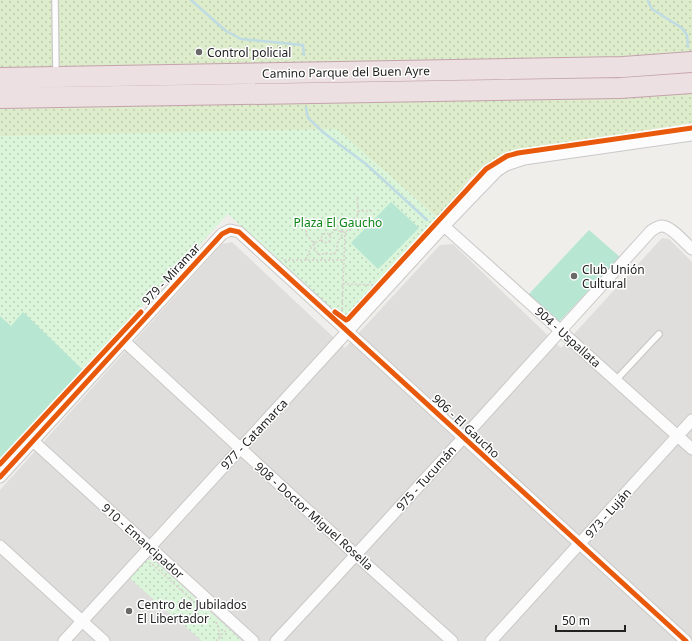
<svg xmlns="http://www.w3.org/2000/svg" width="692" height="641" font-family="'Noto Sans',sans-serif">
<style>
.residential{fill:#dfdedc}
.grass{fill:url(#grass-dots)}
.park{fill:url(#park-dots)}
.pitch{fill:#b7e6d2}
.lines{fill:none;stroke-linecap:round;stroke-linejoin:round}
.stream{stroke:#bfdbe3;stroke-width:2.5}
.service-casing{stroke:#c9c8c7;stroke-width:8}
.minor-casing{stroke:#c9c8c7;stroke-width:13}
.motorway-casing{stroke:#c5a2ac;stroke-width:22}
.path{stroke:#dccecd;stroke-width:1.5;stroke-dasharray:2 2;stroke-linecap:butt}
.service{stroke:#fdfcfc;stroke-width:5.5}
.minor{stroke:#fdfcfc;stroke-width:11}
.motorway{stroke:#ece0e2;stroke-width:20}
.cycleway-casing{stroke:#fff;stroke-width:8}
.cycleway{stroke:#e8590c;stroke-width:5}
.poi-dot{fill:#6a6968;stroke:#fff;stroke-width:1.5}
.labels{text-anchor:middle;dominant-baseline:central;stroke-width:3;stroke-linejoin:round;paint-order:stroke}
.poi-label{font-size:12px;fill:#222;stroke:#fff;text-anchor:start}
.street-label{font-size:12px;fill:#222;stroke:#fff}
.park-label{font-size:12px;fill:#0c8416;stroke:#fff}
</style>
<defs>
<pattern id="grass-dots" width="8" height="8" patternUnits="userSpaceOnUse"><rect width="8" height="8" fill="#ddeccb"/><path d="M2 2h.1M6 6h.1" fill="none" stroke="#bdcaae" stroke-width="1.8" stroke-linecap="round"/></pattern>
<pattern id="park-dots" width="8" height="8" patternUnits="userSpaceOnUse"><rect width="8" height="8" fill="#daf5da"/><path d="M2 2h.1M6 6h.1" fill="none" stroke="#bbd2bb" stroke-width="1.8" stroke-linecap="round"/></pattern>
</defs>
<rect width="100%" height="100%" fill="#f0eeeb"/>
<path class="residential" d="M662,238l7,1 23,23v379h-692v-151l222,-246 10,-2 113,106 95,-103 13,-1 108,104z"/>
<path class="grass" d="M0,0h692v123l-181,28 -14,7 -27,20 -29,43 -70,-62 -144,50 -227,101z"/>
<path class="park" d="M337,129l104,92 -89,97 -14,-2 -110,-102 -145,156 -60,-57 -12,13 -11,-10v-180z
M147,560h7l88,81h-40l-73,-63z"/>
<path class="pitch" d="M391,202l28,26 -41,41 -27,-26z
M589,230l31,27 -62,66 -30,-28z
M23,312l60,58 -83,91v-145l11,10z"/>
<g class="lines">
<path class="stream" d="M191,0l35,31 15,8 62,6 1,10
M648,1l4,8 30,19 5,7 1,12
M306,108l2,10 16,15 42,31 61,56"/>
<g class="service-casing">
<path id="service" d="M55,0l1,74
M616,380l43,-46"/>
</g>
<g class="minor-casing">
<path id="minor" d="M444,226l248,223
M124,341l232,214 96,86
M33,441l220,200
M0,477l222,-243 8,-4 9,2 447,409
M0,546l104,95
M64,641l380,-415 53,-55 9,-6 18,-6 168,-24
M276,641c63,-67 125,-136 188,-204 62,-69 125,-137 187,-206 3,-2 7,-5 11,-5 9,0 23,17 30,23
M491,641l201,-221"/>
</g>
<g class="motorway-casing">
<path id="motorway" d="M0,78l623,-11 69,-5
M0,98l620,-10 72,-5"/>
</g>
<path class="path" d="M358,211h16
M337,230l-11,-7 -6,2h-10l-4,6 1,5 7,7 1,7 5,5 6,-2 5,1 5,-1 2,-12 4,-6 -1,-4
M321.5 238a4.5 4.5 0 1 1 9 0a4.5 4.5 0 1 1-9 0Z
M329,236l6,-6 10,2 10,-6 3,-15 -1,-15
M284,260h60
M306,260c3,-9 6,-17 15,-20
M343,284l32,1
M342,313l3,-81
M149,563h2l43,39
M216,622l4,11 -1,8
M216,641l11,-12"/>
<use href="#service" class="service"/>
<use href="#minor" class="minor"/>
<use href="#motorway" class="motorway"/>
<g class="cycleway-casing">
<path id="cycleway" d="M335,312l11,8 2,-1 138,-150 21,-13 11,-3 174,-25
M0,464l141,-152
M0,477l222,-243 8,-4 9,2 447,409"/>
</g>
<use href="#cycleway" class="cycleway"/>
</g>
<g class="poi-dot">
<circle cx="199" cy="52" r="4"/>
<circle cx="574" cy="276" r="4"/>
<circle cx="129" cy="611" r="4"/>
</g>
<g class="labels">
<g class="poi-label">
<text x="207" y="52">Control policial</text>
<text x="582" y="269">Club Unión<tspan x="582" dy="14">Cultural</tspan></text>
<text x="137" y="604">Centro de Jubilados<tspan x="137" dy="14">El Libertador</tspan></text>
</g>
<g class="street-label">
<text transform="translate(346 72) rotate(-1)">Camino Parque del Buen Ayre</text>
<text transform="translate(171 274) rotate(-47)">979 - Miramar</text>
<text transform="translate(568 337) rotate(42)">904 - Uspallata</text>
<text transform="translate(466 426) rotate(43)">906 - El Gaucho</text>
<text transform="translate(254 434) rotate(-47)">977 - Catamarca</text>
<text transform="translate(426 478) rotate(-48)">975 - Tucumán</text>
<text transform="translate(608 513) rotate(-48)">973 - Luján</text>
<text transform="translate(314 516) rotate(42)">908 - Doctor Miguel Rosella</text>
<text transform="translate(143 541) rotate(42)">910 - Emancipador</text>
</g>
<g class="park-label">
<text x="338" y="222">Plaza El Gaucho</text>
</g>
</g>
<path d="M556 625v6h69v-6" fill="none" stroke="#222222" stroke-width="2"/>
<text x="562" y="625" font-size="12" fill="#222222" stroke="#ffffff" stroke-width="3" paint-order="stroke">50 m</text>
</svg>
